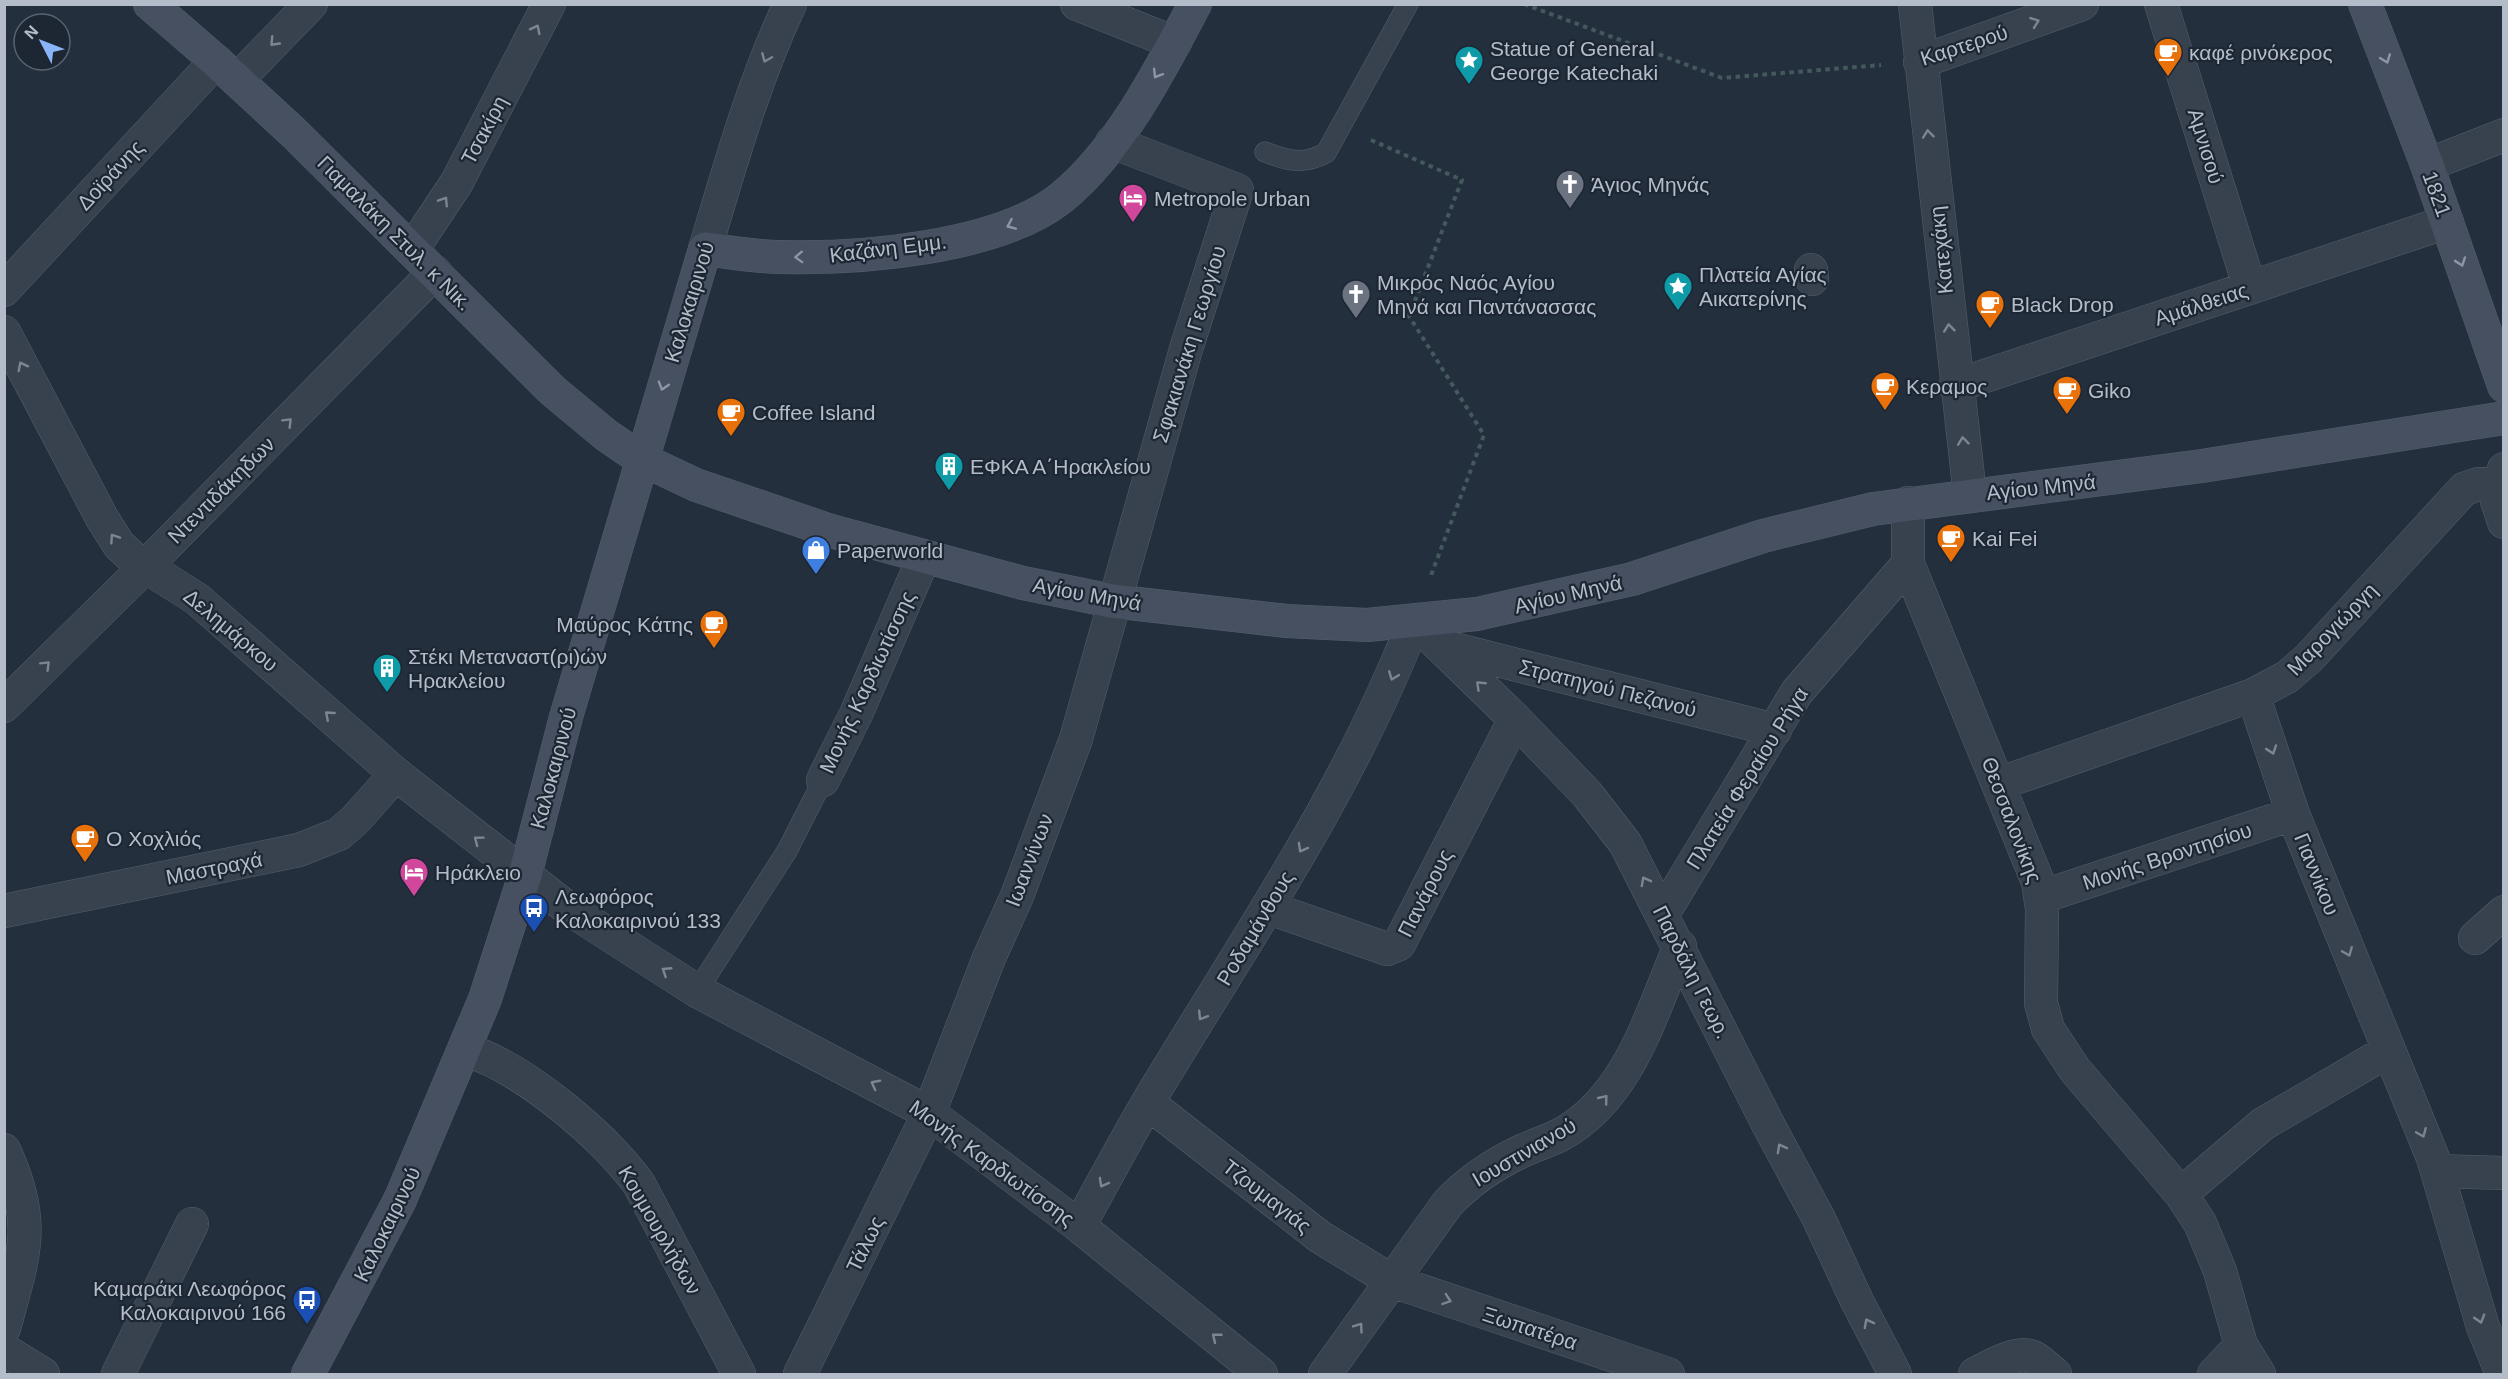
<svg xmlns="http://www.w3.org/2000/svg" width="2508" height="1379" font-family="Helvetica,sans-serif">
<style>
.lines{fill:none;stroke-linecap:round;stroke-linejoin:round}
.lane-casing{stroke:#565f6c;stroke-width:21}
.street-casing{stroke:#565f6c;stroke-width:34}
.secondary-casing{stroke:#565f6c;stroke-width:34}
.path{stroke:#44595c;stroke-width:4;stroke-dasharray:4.5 4.5;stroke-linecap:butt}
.lane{stroke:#38414e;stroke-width:20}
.street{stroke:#38414e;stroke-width:33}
.secondary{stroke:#465061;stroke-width:33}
.oneway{stroke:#7c8592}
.oneway2{stroke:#8e96a5}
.labels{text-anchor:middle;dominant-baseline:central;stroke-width:4.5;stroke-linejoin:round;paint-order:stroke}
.street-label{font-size:21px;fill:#b4bcc9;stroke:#1d2633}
.poi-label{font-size:21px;fill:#b4bcc9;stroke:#1d2633;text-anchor:start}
</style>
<rect width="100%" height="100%" fill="#242f3e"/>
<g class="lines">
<g class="lane-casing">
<path id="lane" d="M1265,152c24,9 38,13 61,1l82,-149
M697,991l90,-140 36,-71"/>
</g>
<g class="street-casing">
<path id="street" d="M1077,4l98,39
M1915,4l55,491
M2161,4l89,284
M1920,62l162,-58
M237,80l74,-76
M2427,165l77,-30
M705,249c25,-83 48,-166 85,-245
M412,250l45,-68 92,-178
M1811,270l1,9
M4,290l212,-229
M4,332l98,186 17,27 15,14 63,40 199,175 170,133 131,84 232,122 150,113 182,148
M1955,386l492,-164
M2504,469l-7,32 7,21
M1908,503v61l130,318 4,27 -1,94 7,26 27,41 106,124 19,29 20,48 21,74 18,29
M1442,646l333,84
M2253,695l40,119 140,344 50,169 19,47
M4,706l141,-139 290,-295
M823,780l33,-66 68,-157
M1998,784l255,-89 34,-18 22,-19 155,-169 15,-5h21
M2041,897l252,-83
M1269,908l118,41 12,-5 116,-225
M4,911l295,-61 40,-16 16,-14 41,-46
M1663,914l134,-222 111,-128
M2475,938l29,-26
M466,1050c58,18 137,85 173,134l100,190
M1148,1103l172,134 72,44 276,93
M4,1150c34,73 20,105 0,178
M2437,1171l67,2
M2181,1194l82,-70 125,-73
M1079,1226c23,-41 45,-83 69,-124 94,-157 200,-309 266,-481l101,98 72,75 38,49 145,285 48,89 39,84 38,73
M4,1350l39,24
M118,1374l74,-150
M800,1374l129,-261 60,-155 28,-62 59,-157 110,-390 51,-159 -125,-48
M1325,1374l123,-171c21,-22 46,-39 74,-52 13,-6 26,-10 38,-16 69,-37 91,-122 120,-189
M1975,1374c14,-7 41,-24 58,-17 8,4 15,12 22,17
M2214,1374l27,-29"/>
</g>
<g class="secondary-casing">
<path id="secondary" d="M150,4l66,57 79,73 258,257 53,44 35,24 55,26 135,46 192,52 89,18 175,20 80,4 110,-11 155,-35 131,-43 110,-27 329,-43 302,-48
M2365,4l62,161 77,221
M308,1374l92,-174 85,-201 40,-124 41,-158 139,-468c25,3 51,8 76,8 80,2 217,-9 280,-59 58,-47 100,-129 134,-194"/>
</g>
<path class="path" d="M1524,4l198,74 159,-13
M1371,140l91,40 -53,136 75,119 -54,143"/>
<use href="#lane" class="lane"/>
<use href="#street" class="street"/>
<use href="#secondary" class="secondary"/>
</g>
<defs><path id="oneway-chevron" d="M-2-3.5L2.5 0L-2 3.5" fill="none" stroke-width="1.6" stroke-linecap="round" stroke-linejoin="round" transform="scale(1.5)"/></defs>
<g class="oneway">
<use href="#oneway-chevron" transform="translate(2035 22) rotate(-20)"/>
<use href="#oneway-chevron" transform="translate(536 29) rotate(-63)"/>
<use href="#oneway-chevron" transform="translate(274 42) rotate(134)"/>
<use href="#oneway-chevron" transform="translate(766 58) rotate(113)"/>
<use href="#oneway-chevron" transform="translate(1928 134) rotate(-96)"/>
<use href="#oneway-chevron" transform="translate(444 201) rotate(-57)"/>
<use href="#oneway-chevron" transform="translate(1949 328) rotate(-96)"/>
<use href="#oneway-chevron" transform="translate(22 366) rotate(-117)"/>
<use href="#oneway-chevron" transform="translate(288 422) rotate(-45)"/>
<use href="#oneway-chevron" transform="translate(1963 441) rotate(-97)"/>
<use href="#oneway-chevron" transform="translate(114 538) rotate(-124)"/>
<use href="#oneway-chevron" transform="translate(46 665) rotate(-45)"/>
<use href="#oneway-chevron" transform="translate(1393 676) rotate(111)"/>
<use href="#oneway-chevron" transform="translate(1480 685) rotate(-136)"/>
<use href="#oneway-chevron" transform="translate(329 715) rotate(-139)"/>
<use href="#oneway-chevron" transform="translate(2272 750) rotate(71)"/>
<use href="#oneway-chevron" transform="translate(478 840) rotate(-143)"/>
<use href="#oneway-chevron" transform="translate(1302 848) rotate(119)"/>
<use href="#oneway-chevron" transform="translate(1645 881) rotate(-118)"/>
<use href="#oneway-chevron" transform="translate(2348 952) rotate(68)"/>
<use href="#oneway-chevron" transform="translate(666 971) rotate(-147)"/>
<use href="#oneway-chevron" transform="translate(1202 1016) rotate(122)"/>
<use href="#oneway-chevron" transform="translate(875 1084) rotate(-152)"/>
<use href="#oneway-chevron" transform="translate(1604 1099) rotate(-51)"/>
<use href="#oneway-chevron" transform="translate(2422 1133) rotate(67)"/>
<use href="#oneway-chevron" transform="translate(1781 1148) rotate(-119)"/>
<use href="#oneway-chevron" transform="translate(1103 1183) rotate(119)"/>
<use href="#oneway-chevron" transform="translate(1447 1300) rotate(19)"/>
<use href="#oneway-chevron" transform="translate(2480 1319) rotate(73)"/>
<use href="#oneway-chevron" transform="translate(1868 1323) rotate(-118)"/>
<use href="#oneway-chevron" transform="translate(1359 1327) rotate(-54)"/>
<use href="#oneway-chevron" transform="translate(1216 1337) rotate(-141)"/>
</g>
<g class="oneway2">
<use href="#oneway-chevron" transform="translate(2386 59) rotate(69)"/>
<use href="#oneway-chevron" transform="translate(1157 74) rotate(121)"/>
<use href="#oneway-chevron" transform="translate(1011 225) rotate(156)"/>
<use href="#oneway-chevron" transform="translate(799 257) rotate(178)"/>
<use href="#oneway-chevron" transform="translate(2461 262) rotate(71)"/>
<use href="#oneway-chevron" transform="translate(663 386) rotate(107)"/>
</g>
<defs>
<g id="cafe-pin" transform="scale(1.5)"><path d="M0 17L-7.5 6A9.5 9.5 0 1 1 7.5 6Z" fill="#e8710a" stroke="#1d2633"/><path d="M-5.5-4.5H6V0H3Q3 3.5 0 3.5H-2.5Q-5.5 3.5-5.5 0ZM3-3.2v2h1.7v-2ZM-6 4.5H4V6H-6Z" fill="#fff"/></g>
<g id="sight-pin" transform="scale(1.5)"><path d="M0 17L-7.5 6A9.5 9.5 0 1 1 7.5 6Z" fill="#0f9aa8" stroke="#1d2633"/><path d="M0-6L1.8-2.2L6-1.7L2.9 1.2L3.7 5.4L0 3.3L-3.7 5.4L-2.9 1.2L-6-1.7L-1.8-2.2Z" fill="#fff"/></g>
<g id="church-pin" transform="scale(1.5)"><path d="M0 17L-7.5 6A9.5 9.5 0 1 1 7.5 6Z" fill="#6b7280" stroke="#1d2633"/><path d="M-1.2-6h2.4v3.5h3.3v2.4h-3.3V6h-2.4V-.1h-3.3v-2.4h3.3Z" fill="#fff"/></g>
<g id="hotel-pin" transform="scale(1.5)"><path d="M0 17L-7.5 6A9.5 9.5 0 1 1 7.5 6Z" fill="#d1479c" stroke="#1d2633"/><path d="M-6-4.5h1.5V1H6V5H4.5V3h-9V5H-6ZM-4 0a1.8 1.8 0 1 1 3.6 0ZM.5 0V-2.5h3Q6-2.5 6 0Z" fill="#fff"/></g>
<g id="building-pin" transform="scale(1.5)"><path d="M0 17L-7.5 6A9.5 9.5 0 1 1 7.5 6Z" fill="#0f9aa8" stroke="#1d2633"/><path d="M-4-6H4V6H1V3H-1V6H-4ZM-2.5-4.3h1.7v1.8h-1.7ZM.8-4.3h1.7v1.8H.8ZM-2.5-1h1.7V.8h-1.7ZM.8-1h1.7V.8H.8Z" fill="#fff"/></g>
<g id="shop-pin" transform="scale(1.5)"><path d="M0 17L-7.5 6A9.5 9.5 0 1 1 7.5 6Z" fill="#3f7fe0" stroke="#1d2633"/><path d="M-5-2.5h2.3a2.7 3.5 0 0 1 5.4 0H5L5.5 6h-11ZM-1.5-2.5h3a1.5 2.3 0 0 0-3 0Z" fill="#fff"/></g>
<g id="bus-pin" transform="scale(1.5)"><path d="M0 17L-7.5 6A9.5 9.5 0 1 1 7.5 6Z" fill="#1a4fb4" stroke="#1d2633"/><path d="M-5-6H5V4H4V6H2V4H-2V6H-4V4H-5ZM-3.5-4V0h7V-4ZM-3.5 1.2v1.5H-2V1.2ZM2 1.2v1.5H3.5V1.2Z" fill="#fff"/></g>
</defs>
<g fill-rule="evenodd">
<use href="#cafe-pin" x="2168" y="52"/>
<use href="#sight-pin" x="1469" y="60"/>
<use href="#church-pin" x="1570" y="184"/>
<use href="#hotel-pin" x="1133" y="198"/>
<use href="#sight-pin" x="1678" y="286"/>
<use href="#church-pin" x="1356" y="294"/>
<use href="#cafe-pin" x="1990" y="304"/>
<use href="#cafe-pin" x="1885" y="386"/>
<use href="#cafe-pin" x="2067" y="390"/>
<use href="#cafe-pin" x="731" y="412"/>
<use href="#building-pin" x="949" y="466"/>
<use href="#cafe-pin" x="1951" y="538"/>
<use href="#shop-pin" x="816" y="550"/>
<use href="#cafe-pin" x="714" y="624"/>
<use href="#building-pin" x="387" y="668"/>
<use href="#cafe-pin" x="85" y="838"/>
<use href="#hotel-pin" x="414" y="872"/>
<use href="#bus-pin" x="534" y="908"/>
<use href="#bus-pin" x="307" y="1300"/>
</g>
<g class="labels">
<g class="street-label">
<text transform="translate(1964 45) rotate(-18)">Καρτερού</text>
<text transform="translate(484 130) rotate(-62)">Τσακίρη</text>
<text transform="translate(2206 146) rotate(73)">Αμνισού</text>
<text transform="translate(110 175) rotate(-47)">Δοϊράνης</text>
<text transform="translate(2437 194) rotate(70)">1821</text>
<text transform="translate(395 233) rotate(45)">Γιαμαλάκη Στυλ. κ Νικ.</text>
<text transform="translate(888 248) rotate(-7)">Καζάνη Εμμ.</text>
<text transform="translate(1941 250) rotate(-96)">Κατεχάκη</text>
<text transform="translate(689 302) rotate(-73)">Καλοκαιρινού</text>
<text transform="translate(2201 304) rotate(-18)">Αμάλθειας</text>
<text transform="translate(1189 344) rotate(-73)">Σφακιανάκη Γεωργίου</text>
<text transform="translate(2041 487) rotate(-6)">Αγίου Μηνά</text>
<text transform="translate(221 490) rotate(-45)">Ντεντιδάκηδων</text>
<text transform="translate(1087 594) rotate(10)">Αγίου Μηνά</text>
<text transform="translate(1568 594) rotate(-13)">Αγίου Μηνά</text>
<text transform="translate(2332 629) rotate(-46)">Μαρογιώργη</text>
<text transform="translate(231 630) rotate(40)">Δελημάρκου</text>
<text transform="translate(867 682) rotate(-65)">Μονής Καρδιωτίσσης</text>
<text transform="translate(1608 688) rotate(14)">Στρατηγού Πεζανού</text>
<text transform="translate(553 768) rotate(-75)">Καλοκαιρινού</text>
<text transform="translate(1747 778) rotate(-58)">Πλατεία Φεραίου Ρήγα</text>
<text transform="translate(2012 820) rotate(69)">Θεσσαλονίκης</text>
<text transform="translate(2167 856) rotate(-18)">Μονής Βροντησίου</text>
<text transform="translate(1029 860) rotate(-69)">Ιωαννίνων</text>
<text transform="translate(214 868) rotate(-11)">Μαστραχά</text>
<text transform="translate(2317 874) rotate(68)">Γιαννίκου</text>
<text transform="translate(1425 893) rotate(-63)">Πανάρους</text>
<text transform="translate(1255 928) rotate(-59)">Ροδαμάνθους</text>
<text transform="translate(1692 972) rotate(63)">Παρδάλη Γεωρ.</text>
<text transform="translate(1524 1152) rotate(-30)">Ιουστινιανού</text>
<text transform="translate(992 1163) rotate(36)">Μονής Καρδιωτίσσης</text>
<text transform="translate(1267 1196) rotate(38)">Τζουμαγιάς</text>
<text transform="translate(387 1224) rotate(-64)">Καλοκαιρινού</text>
<text transform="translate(660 1230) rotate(60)">Κουμουρλήδων</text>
<text transform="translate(865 1244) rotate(-64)">Τάλως</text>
<text transform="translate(1530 1328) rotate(18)">Ξωπατέρα</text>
</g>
<g class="poi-label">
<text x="1490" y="48">Statue of General<tspan x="1490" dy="24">George Katechaki</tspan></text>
<text x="2189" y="52">καφέ ρινόκερος</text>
<text x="1591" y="184">Άγιος Μηνάς</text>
<text x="1154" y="198">Metropole Urban</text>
<text x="1699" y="274">Πλατεία Αγίας<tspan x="1699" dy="24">Αικατερίνης</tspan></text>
<text x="1377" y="282">Μικρός Ναός Αγίου<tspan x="1377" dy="24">Μηνά και Παντάνασσας</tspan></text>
<text x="2011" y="304">Black Drop</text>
<text x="1906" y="386">Κεραμος</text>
<text x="2088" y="390">Giko</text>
<text x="752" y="412">Coffee Island</text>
<text x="970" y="466">ΕΦΚΑ Α΄Ηρακλείου</text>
<text x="1972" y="538">Kai Fei</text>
<text x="837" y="550">Paperworld</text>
<text x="693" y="624" text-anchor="end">Μαύρος Κάτης</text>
<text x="408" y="656">Στέκι Μεταναστ(ρι)ών<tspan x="408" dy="24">Ηρακλείου</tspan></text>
<text x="106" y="838">Ο Χοχλιός</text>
<text x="435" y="872">Ηράκλειο</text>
<text x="555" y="896">Λεωφόρος<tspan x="555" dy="24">Καλοκαιρινού 133</tspan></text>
<text x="286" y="1288" text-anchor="end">Καμαράκι Λεωφόρος<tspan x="286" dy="24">Καλοκαιρινού 166</tspan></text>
</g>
</g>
<rect width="2508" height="1379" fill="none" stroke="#b4bcc9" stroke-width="12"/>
<g transform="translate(42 42) rotate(312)"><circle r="28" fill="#1d2633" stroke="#59626f" stroke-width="1.5"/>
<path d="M0-4.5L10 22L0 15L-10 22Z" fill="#8ab4f8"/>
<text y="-9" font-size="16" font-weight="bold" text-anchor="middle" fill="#b4bcc9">N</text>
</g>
</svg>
